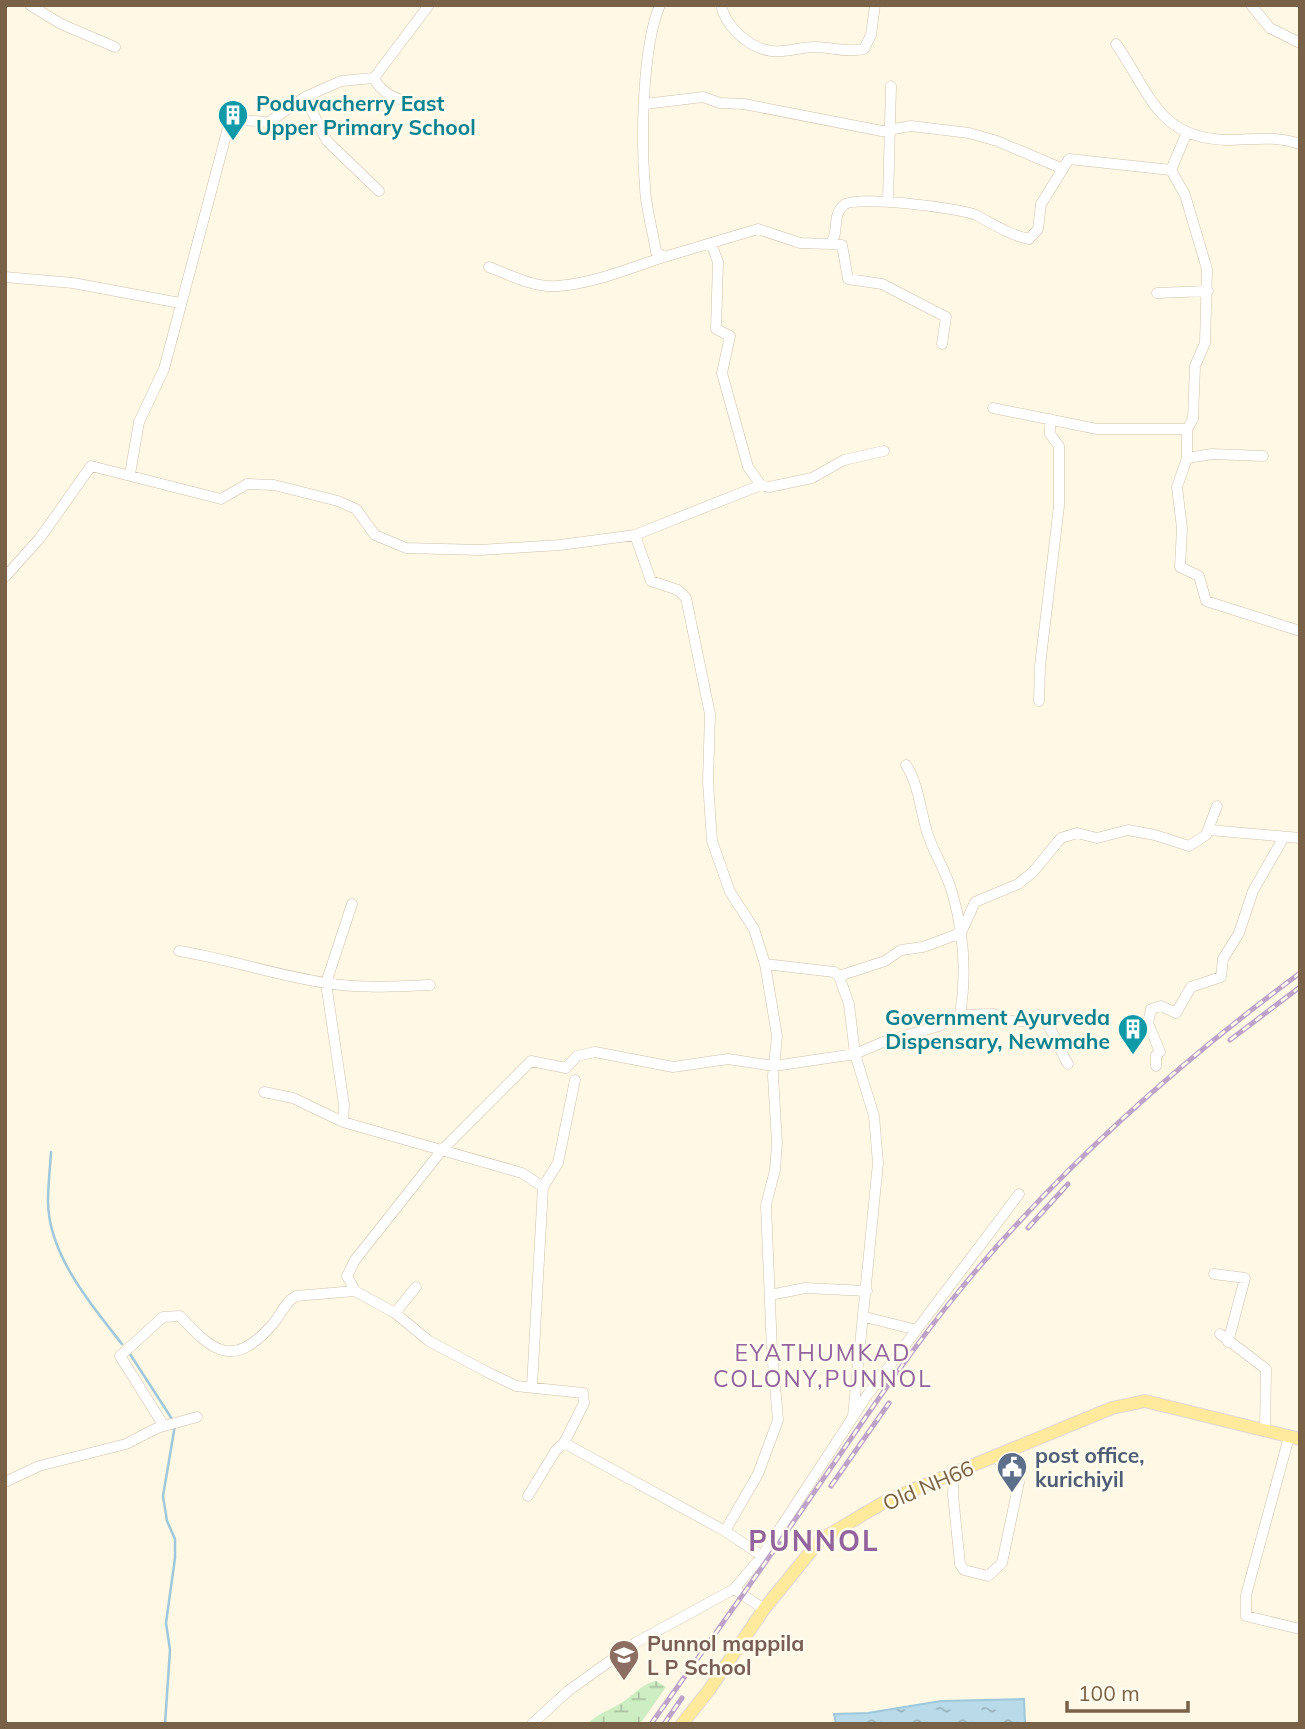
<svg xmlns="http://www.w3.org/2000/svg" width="1305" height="1729" font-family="Mulish,sans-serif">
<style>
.wetland{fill:url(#wetland-marsh)}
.water{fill:url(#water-ripples);stroke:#9ec8db;stroke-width:2}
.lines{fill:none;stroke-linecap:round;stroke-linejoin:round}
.stream{stroke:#9ec8db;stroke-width:2.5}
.minor-casing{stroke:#d0c1aa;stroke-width:11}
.major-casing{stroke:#dfd9d3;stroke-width:14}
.minor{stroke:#fff;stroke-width:10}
.major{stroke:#ffe99b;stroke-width:12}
.rail-casing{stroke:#bda2c9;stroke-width:5}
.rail{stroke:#fffbed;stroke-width:2.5;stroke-dasharray:8;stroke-linecap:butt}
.labels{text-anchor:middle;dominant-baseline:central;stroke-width:5;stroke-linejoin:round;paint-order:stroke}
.culture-label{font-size:21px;font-weight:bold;fill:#0d838f;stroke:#fffbed;text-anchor:start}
.service-label{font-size:21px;font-weight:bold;fill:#4e5e75;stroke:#fffbed;text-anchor:start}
.street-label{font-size:21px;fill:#796148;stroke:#fffbed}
.education-label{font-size:21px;font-weight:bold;fill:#785e54;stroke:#fffbed;text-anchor:start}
.neighbourhood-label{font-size:23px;letter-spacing:2px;fill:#92639c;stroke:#fffbed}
.district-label{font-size:28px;font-weight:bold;letter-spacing:2px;fill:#92639c;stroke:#fffbed}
</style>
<defs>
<pattern id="wetland-marsh" width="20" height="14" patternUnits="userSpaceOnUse" patternTransform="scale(1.75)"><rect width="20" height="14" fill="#cdedc2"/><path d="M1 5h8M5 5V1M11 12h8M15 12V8" fill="none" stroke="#abc3a0"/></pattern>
<pattern id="water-ripples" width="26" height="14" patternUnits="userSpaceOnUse" patternTransform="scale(1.75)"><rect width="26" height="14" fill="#b8dae9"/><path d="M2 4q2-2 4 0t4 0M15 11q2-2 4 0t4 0" fill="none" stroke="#9ab4bf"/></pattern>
</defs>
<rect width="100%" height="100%" fill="#fef8e5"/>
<path class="wetland" d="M656,1681l10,6 -26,37h-53c12,-12 27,-15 40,-25 11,-8 15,-15 29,-18z"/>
<path class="water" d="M1024,1699l1,25h-189l-2,-10 34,-1 73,-12z"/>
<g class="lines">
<path class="stream" d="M51,1152c-1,17 -3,33 -3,49 0,53 43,104 74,143
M130,1354l42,65
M165,1724l5,-74 -4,-27 9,-65v-19l-8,-18 -4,-25 12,-71"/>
<g class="minor-casing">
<path id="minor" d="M30,5l31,19 54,23
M660,5c-18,42 -19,135 -15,183 1,21 8,43 11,64l8,5 94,-28 42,14 30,1c10,-10 1,-29 14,-39 11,-10 117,3 132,10 17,9 34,20 53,24l9,-10 3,-25 28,-45 102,11 14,25 22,74 -2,74 -10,23 -2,53 -6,10h-90l-104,-21
M721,5c4,21 28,43 50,46 14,2 29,-4 44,-4 17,0 31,6 49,2l7,-14 4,-30
M1251,5l19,23 30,15
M1116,44c34,48 41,94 110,96 27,0 46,-5 74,4
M374,78c11,24 43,26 66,28
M305,97l22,44 52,50
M645,104l58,-7 17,6 24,1 138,27 29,-5 58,7 28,8 64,27
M1171,170l16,-38
M888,201l3,-115
M711,243l7,19 -2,67 14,7 -8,37 26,94 13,18 8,2 43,-9 32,-18 40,-9
M830,244l12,1 6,34 34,5 64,33 -4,27
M489,267c21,8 45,21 68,19 35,-2 73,-18 107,-29
M5,277l68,6 107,20
M1157,293l51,-2
M1187,429v29l-10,29 5,41 -2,39 19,9 7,25 94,30
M1187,458l25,-4 51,2
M130,474l9,-52 25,-53 65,-245 11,-4 29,2 36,-25 36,-16 33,-3 55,-73
M635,535l126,-50
M5,577l35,-39 51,-72 130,33 26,-15 27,1 64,16 18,8 19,26 31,13 74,2 80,-5 75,-10 16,46 27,9 8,8 24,116 -2,68 4,59 18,51 24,37 11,35 12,72 -4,40 4,67 -2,27 -9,35 6,146 6,69 -20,54 -33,57 37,25 -28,33 -99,54 -67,48 -36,33
M1039,701l1,-35 19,-160v-60l-9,-12v-15
M906,765c13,20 14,44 21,67 6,20 19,39 25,60 12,41 15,81 8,123
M1209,830l91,8
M179,951c50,8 99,25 148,32 34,6 69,3 103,2
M765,964l69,8 5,4 10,28 6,50 19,62 4,47 -25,253
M839,976l46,-15 16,-11 22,-3 38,-14 14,-31 43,-18 15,-12 28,-34 16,-5 20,5 31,-8 27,5 34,11 17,-11 11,-29
M1156,1066v-11l4,-3 -12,-29 3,-14 10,-3 15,7 15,-26 30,-10 2,-18 16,-26 14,-42 31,-54
M264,1092l29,6 50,24 179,51 21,14 -11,199
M343,1122l1,-17 -18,-122 26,-79
M543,1187l15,-24 17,-83
M1214,1274l31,4 -17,64
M770,1295l35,-7 62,3
M395,1313l21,-26
M865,1317l52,13
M1220,1334l46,35 -1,61
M164,1426l-44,-70 43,-39 17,-1c33,36 53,53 92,9 9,-10 12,-22 24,-29l59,-5
M1289,1437l-43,158v21l54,13
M954,1472l-1,23 7,69 4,6 24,6 14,-13 17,-81 -24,-26
M5,1482l34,-16 87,-22 31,-16 40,-11
M528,1496l28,-46 8,-7
M725,1531l-161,-88 20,-40 -1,-10 -67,-7 -27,-13 -60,-32 -34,-28 -40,-22 -8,-15 8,-16 87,-110 89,-89 35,7 11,-12 18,-4 78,15 55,-8 46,7 81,-12 28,-12 56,-16 21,-11 34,-1 17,7h16l11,-6c15,10 20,34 30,49
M762,1556l104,-159 153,-203
M734,1589l30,20"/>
</g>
<g class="major-casing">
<path id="major" d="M682,1724l27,-34 55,-81 56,-69 66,-39 226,-93 33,-7 155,38"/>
</g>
<use href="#minor" class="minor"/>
<use href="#major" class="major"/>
<g class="rail-casing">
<path id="rail" d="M1230,1040l70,-53
M1028,1228l40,-44
M831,1486l58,-83
M651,1724c52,-73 104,-146 155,-220 51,-74 101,-150 158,-219 98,-119 212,-220 336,-312
M664,1724l18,-26"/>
</g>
<use href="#rail" class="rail"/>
</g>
<defs>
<g id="building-pin" transform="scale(1.575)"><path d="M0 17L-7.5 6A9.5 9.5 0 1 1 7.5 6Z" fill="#0f9aa8" stroke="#fffbed"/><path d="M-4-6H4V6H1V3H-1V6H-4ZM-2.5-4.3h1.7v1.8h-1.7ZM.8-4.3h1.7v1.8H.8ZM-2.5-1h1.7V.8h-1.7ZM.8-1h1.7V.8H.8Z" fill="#fff"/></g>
<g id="civic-pin" transform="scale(1.575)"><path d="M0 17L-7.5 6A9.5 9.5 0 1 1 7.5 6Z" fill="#5c6f8a" stroke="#fffbed"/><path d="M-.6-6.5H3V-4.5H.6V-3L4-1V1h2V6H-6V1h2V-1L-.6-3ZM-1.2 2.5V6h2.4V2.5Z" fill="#fff"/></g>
<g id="school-pin" transform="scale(1.575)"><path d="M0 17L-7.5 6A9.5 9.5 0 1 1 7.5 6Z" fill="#8d6e63" stroke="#fffbed"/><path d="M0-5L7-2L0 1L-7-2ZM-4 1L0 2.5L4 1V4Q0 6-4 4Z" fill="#fff"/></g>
</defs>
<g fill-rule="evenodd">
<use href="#building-pin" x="233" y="115"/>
<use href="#building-pin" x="1133" y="1029"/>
<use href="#civic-pin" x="1012" y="1467"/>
<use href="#school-pin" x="624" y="1655"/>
</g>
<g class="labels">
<g class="culture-label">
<text x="256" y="103">Poduvacherry East<tspan x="256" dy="24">Upper Primary School</tspan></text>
<text x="1110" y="1017" text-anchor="end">Government Ayurveda<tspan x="1110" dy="24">Dispensary, Newmahe</tspan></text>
</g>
<g class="service-label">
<text x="1035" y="1455">post office,<tspan x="1035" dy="24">kurichiyil</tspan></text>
</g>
<g class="street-label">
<text transform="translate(928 1485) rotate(-23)">Old NH66</text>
</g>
<g class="education-label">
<text x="647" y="1643">Punnol mappila<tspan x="647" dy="24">L P School</tspan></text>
</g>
<g class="neighbourhood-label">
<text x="823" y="1352">EYATHUMKAD<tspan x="823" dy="26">COLONY,PUNNOL</tspan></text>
</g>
<g class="district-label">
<text x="814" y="1540">PUNNOL</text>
</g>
</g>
<rect width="1305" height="1729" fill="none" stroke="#796148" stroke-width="14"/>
<path d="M1067 1701v10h121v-10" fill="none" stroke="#796148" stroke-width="3.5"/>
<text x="1078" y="1701" font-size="21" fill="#796148" stroke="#fffbed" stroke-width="5" paint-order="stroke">100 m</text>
</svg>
